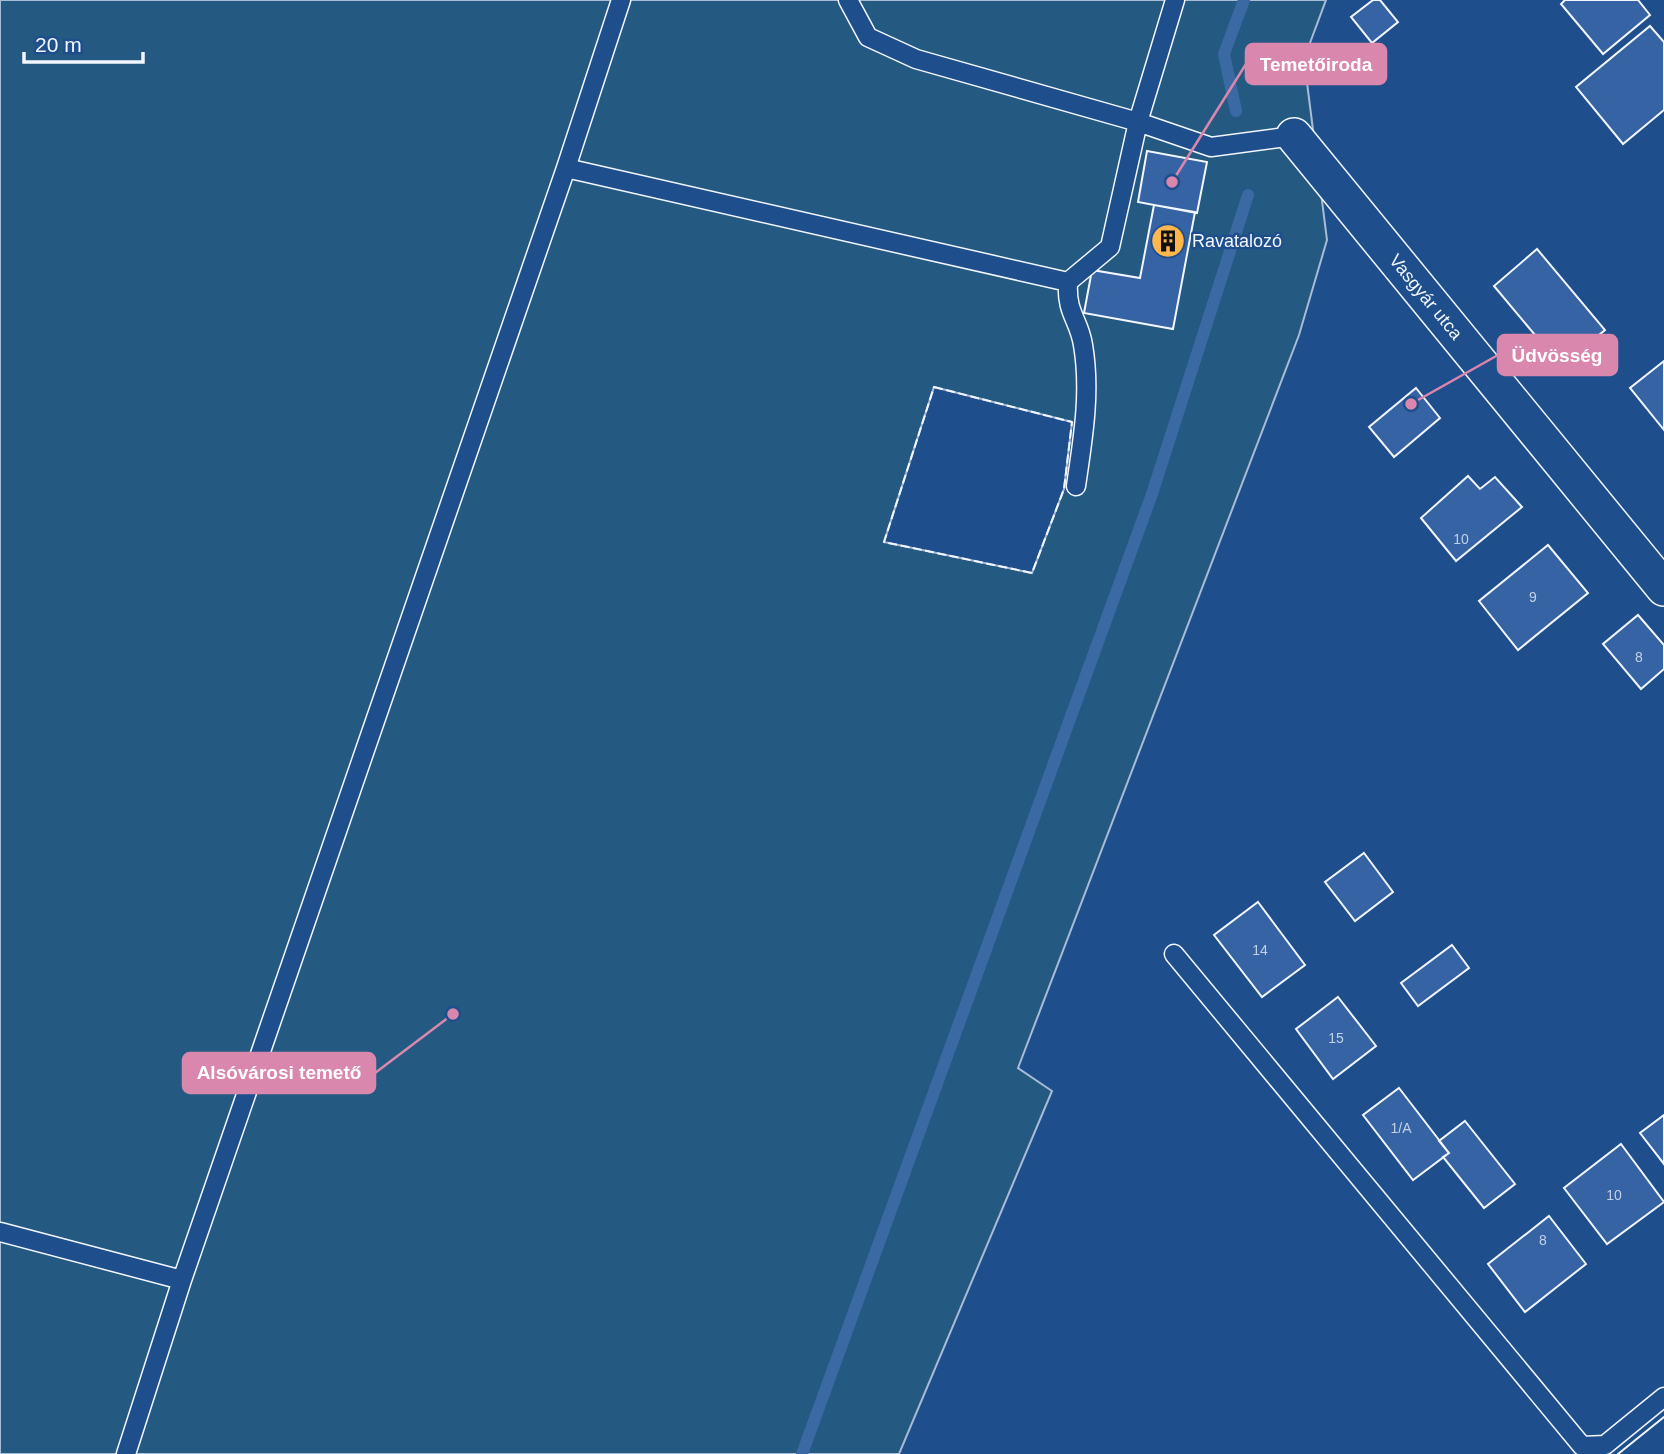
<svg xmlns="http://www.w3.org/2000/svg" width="1664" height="1454" font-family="Arial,sans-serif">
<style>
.green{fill:#245a82;stroke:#a8bbd7;stroke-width:2;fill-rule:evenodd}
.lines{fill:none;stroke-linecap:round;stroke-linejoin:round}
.stream{stroke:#3b69a3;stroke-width:12}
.building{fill:#3563a3;stroke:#f2f6ff;stroke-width:2}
.service-casing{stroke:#f2f6ff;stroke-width:21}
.minor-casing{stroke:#f2f6ff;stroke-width:38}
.service{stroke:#1f4e8c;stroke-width:18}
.minor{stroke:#1f4e8c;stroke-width:35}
.tram{stroke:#f2f6ff;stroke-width:2}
.fence{stroke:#f2f6ff;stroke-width:2;stroke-dasharray:9 3.5;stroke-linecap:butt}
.labels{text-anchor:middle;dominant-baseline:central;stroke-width:5;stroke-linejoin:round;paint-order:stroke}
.number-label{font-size:14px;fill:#c3d1e8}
.poi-label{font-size:18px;fill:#f2f6ff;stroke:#1f4e8c;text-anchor:start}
.street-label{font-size:18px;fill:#f2f6ff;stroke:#1f4e8c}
.leader{fill:none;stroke:#da87ad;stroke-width:2.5}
.callout-dot{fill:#da87ad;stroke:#1f4e8c;stroke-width:2.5}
.callout{fill:#da87ad;stroke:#da87ad;stroke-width:2.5}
.callout-label{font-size:19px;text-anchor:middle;font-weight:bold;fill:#fff}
</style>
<rect width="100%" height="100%" fill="#1f4e8c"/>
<path class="green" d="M0,0h1326l-22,59 23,181 -28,95 -281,733 34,23 -153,363h-899zM934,387l138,35 -8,67 -32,84 -148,-31z"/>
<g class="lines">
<path class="stream" d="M1236,111l-12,-57 20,-54
M802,1454l350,-960 96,-299"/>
</g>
<path class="building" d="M1373,0h7l18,22 -26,21 -21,-26z
M1565,0h73l12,15 -47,39 -42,-50z
M1650,26l14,16v68l-41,34 -47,-57z
M1147,151l60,11 -10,51 -59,-11z
M1154,205l41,7 -22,117 -89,-16 8,-43 48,8z
M1537,249l68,81 -44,36 -67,-80z
M1664,361v69l-34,-42z
M1416,388l24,30 -46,39 -25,-30z
M1468,476l12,13 15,-12 27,30 -66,54 -35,-43z
M1548,545l40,48 -70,57 -39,-49z
M1638,615l26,30v24l-23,20 -38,-45z
M1364,853l29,39 -38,29 -30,-39z
M1258,902l47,63 -43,32 -48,-62z
M1452,945l17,23 -51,38 -17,-23z
M1338,997l38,49 -43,33 -37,-50z
M1399,1088l50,65 -36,27 -50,-65z
M1664,1115v49l-24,-31z
M1465,1121l50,63 -31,24 -41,-51 6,-4 -10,-12z
M1621,1144l43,58 -57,42 -43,-56z
M1549,1216l37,48 -61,48 -37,-48z"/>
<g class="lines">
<g class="service-casing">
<path id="service" d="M848,0l20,37 48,22 222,63 73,25 83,-11
M566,168l502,114 42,-35 28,-125 37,-122
M1068,282c-2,32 11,37 15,63 8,47 0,93 -7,141
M1174,954l408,492 23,-1 59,-48
M0,1232l182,48
M126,1454l56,-174 384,-1112 55,-168"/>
</g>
<g class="minor-casing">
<g id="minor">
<path id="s1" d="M1294,136l370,452"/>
</g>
</g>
<use href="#service" class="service"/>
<use href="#minor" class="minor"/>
<path class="tram" d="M1618,1454l46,-37"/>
<path class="fence" d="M934,387l138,35 -8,67 -32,84 -148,-31z"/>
</g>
<defs>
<g id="building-disc" transform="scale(1.75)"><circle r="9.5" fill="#ffb74d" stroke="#1f4e8c"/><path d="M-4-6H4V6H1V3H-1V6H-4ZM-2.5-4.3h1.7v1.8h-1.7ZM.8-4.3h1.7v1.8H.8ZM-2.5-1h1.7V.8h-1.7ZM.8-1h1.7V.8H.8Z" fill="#111"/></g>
</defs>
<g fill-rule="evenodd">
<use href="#building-disc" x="1168" y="241"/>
</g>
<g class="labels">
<g class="number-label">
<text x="1461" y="539">10</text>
<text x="1533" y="597">9</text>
<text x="1639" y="657">8</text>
<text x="1260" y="950">14</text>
<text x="1336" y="1038">15</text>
<text x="1401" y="1128">1/A</text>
<text x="1614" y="1195">10</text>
<text x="1543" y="1240">8</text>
</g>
<g class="poi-label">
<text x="1192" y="241">Ravatalozó</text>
</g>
<g class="street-label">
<text stroke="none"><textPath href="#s1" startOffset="208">Vasgyár utca</textPath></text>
</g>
</g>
<path class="leader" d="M1172 182L1246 64M1411 404L1498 355M453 1014L375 1073"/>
<g class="callout-dot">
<circle cx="1172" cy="182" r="7"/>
<circle cx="1411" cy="404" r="7"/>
<circle cx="453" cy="1014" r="7"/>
</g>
<g class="callout">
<rect x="1246" y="44" width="140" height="40" rx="7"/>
<rect x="1498" y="335" width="119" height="40" rx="7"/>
<rect x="183" y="1053" width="192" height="40" rx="7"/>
</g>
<g class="callout-label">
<text x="1316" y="71">Temetőiroda</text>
<text x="1557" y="362">Üdvösség</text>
<text x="279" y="1079">Alsóvárosi temető</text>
</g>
<path d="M24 52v10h119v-10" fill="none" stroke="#f2f6ff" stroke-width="3.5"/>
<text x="35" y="52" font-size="21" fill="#f2f6ff" stroke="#1f4e8c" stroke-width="5" paint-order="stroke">20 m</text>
</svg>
